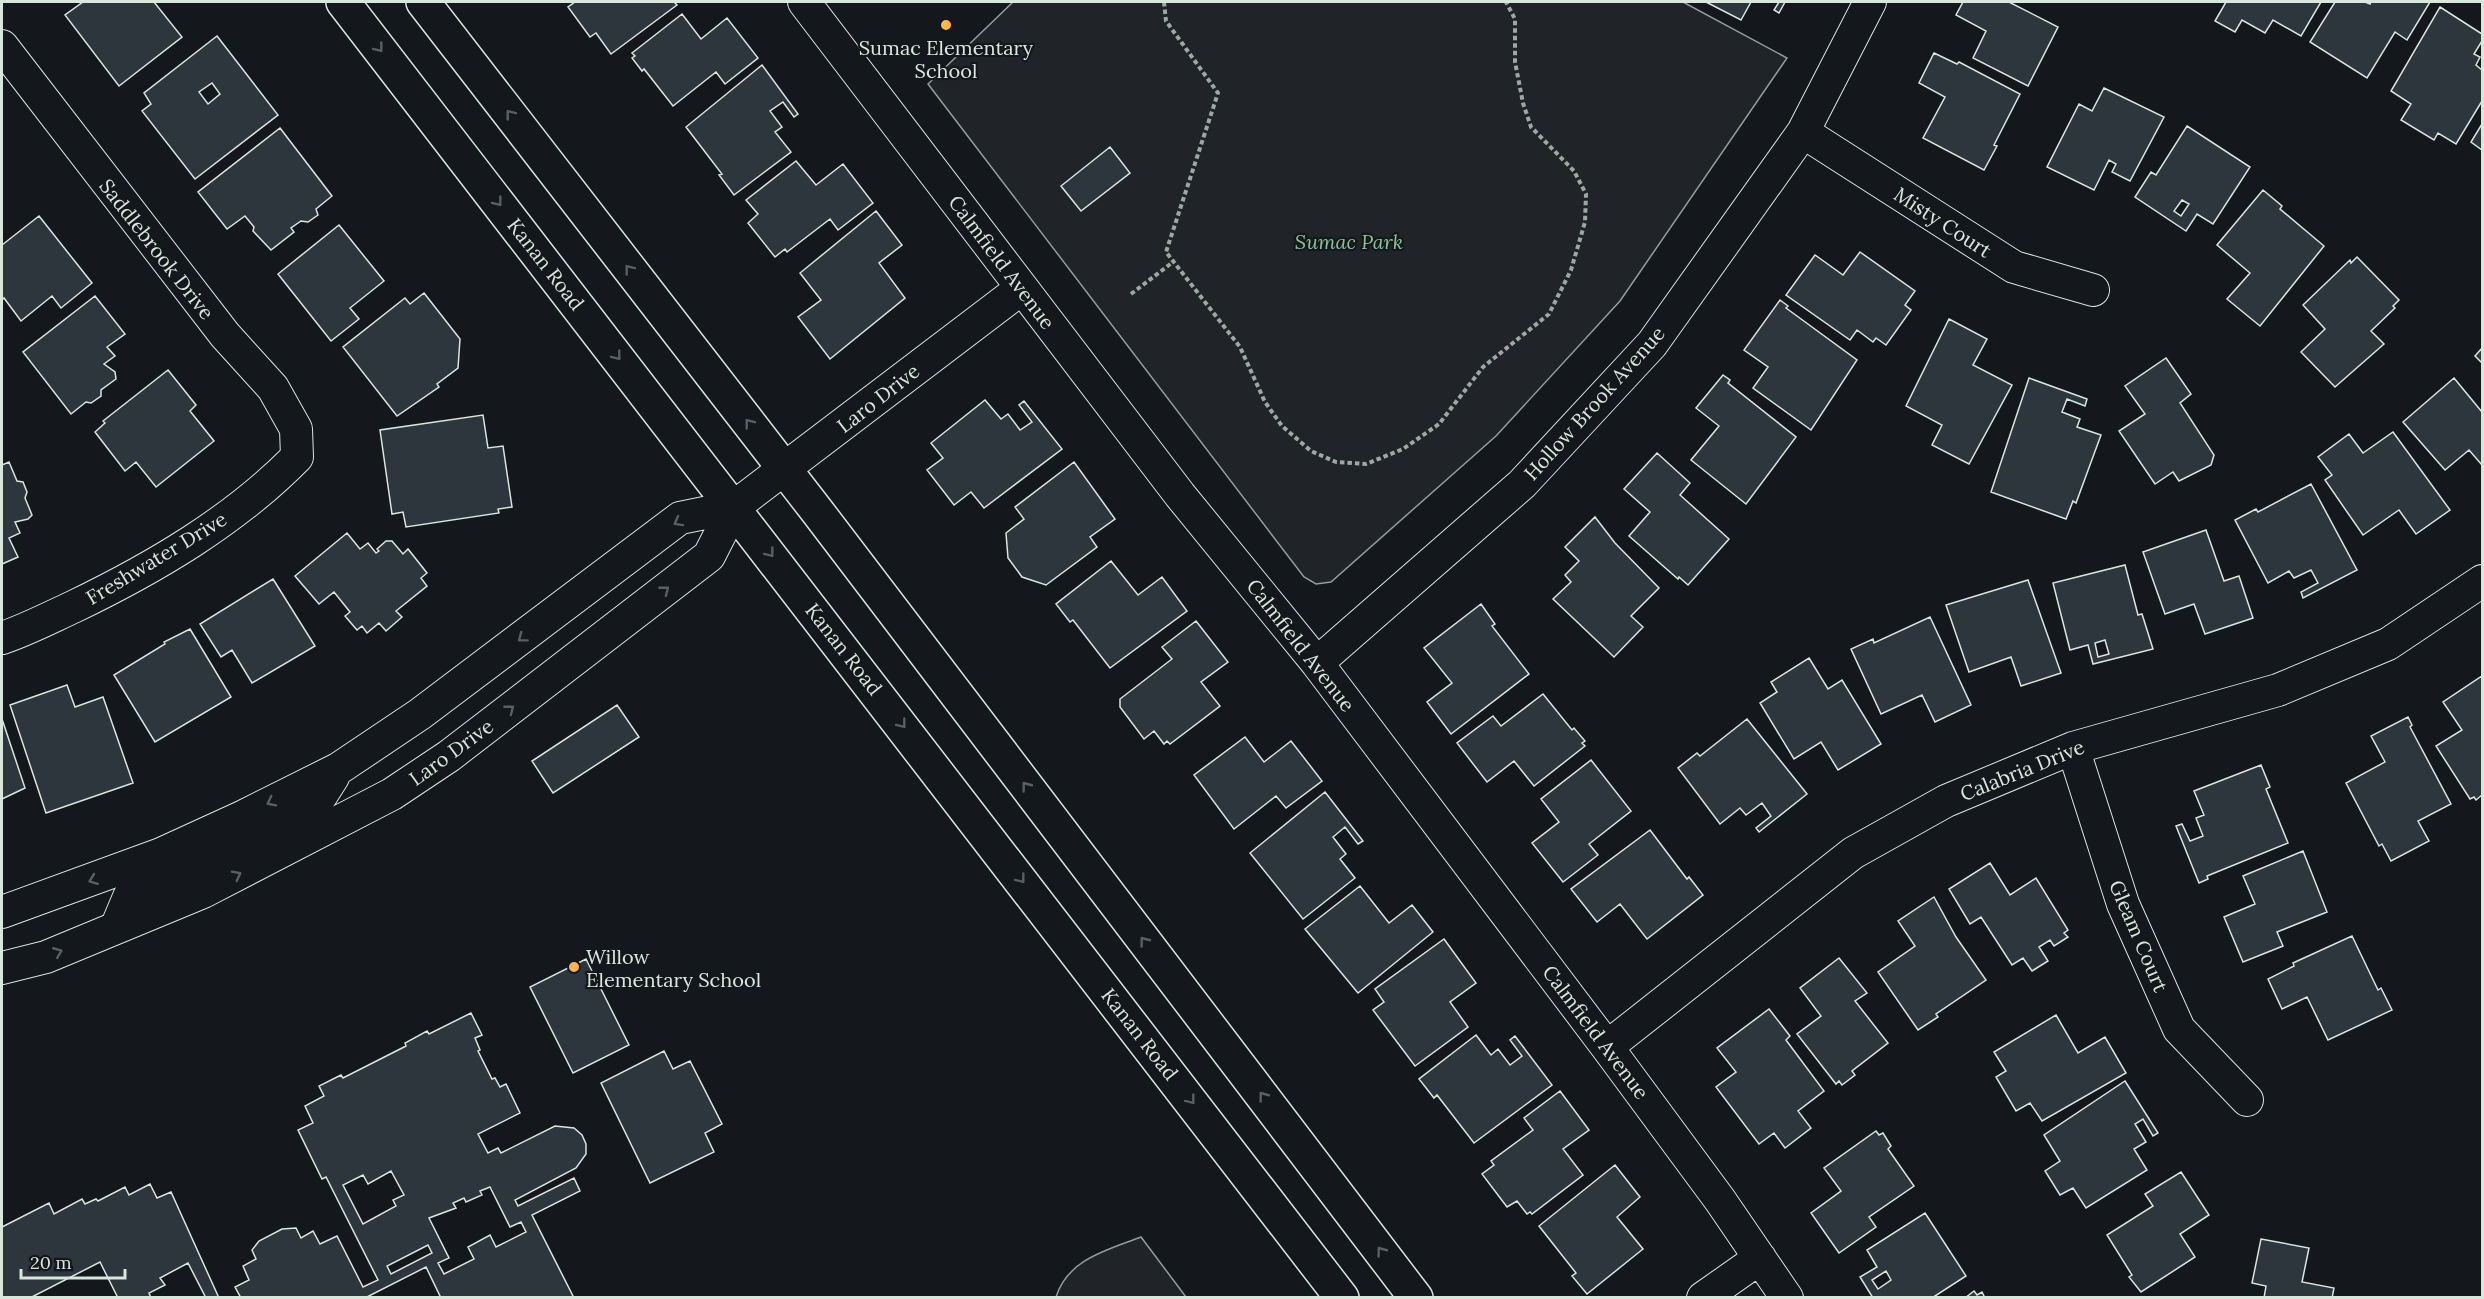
<svg xmlns="http://www.w3.org/2000/svg" width="2484" height="1299" font-family="Lora,serif">
<style>
.green{fill:#202428;stroke:#939e99;stroke-width:1.5}
.building{fill:#2c363c;stroke:#d8e6dc;stroke-width:1.5;fill-rule:evenodd}
.lines{fill:none;stroke-linecap:round;stroke-linejoin:round}
.street-casing{stroke:#d8e6dc;stroke-width:34}
.secondary-casing{stroke:#d8e6dc;stroke-width:36}
.path{stroke:#9da8a2;stroke-width:4;stroke-dasharray:4.5 3;stroke-linecap:butt}
.street{stroke:#14181c;stroke-width:32}
.secondary{stroke:#14181c;stroke-width:33}
.oneway{stroke:#59605f}
.poi-dot{fill:#ffb74d;stroke:#14181c;stroke-width:2}
.labels{text-anchor:middle;dominant-baseline:central;stroke-width:4.5;stroke-linejoin:round;paint-order:stroke}
.poi-label{font-size:20px;fill:#d8e6dc;stroke:#14181c}
.street-label{font-size:20px;fill:#d8e6dc;stroke:#14181c}
.park-label{font-size:20px;font-style:italic;fill:#8ac095;stroke:#14181c}
</style>
<rect width="100%" height="100%" fill="#14181c"/>
<path class="green" d="M1013,2h670l104,56 -167,243 -124,135 -165,146 -15,2 -12,-7 -376,-493z
M1141,1237l45,60h-130c12,-38 51,-47 85,-60z"/>
<path class="building" d="M83,2h71l28,35 -63,49 -54,-71z
M575,2h99l3,3 -66,49 -15,-21 -6,4 -22,-30z
M1706,2h45l-10,18z
M1779,2h6l-6,11 -5,-3z
M1963,2h46l49,25 -30,59 -55,-28 13,-27 -30,-16z
M2226,2h95l-20,34 -28,-16 -8,13 -23,-13 -7,12 -20,-11z
M2335,2h30l5,2 1,-2h59l-23,38 -12,-8 -28,46 -57,-36z
M2440,7l42,27v7l-8,13 6,3 -4,8 6,5v31l-26,43 -18,-11 -4,7 -33,-20 10,-16 -20,-13z
M682,14l19,25 26,-21 31,40 -33,26 -9,-12 -43,34 -29,-37 -2,2 -10,-13 3,-2 -3,-3z
M217,36l61,79 -83,64 -53,-68 9,-7 -7,-11zM212,83l8,11 -12,10 -9,-12z
M1934,53l23,11 2,-2 61,32 -26,51 3,1 -13,24 -61,-32 22,-41 -26,-14z
M762,65l36,49 -4,3 -11,-15 -13,9 12,16 -7,5 16,20 -57,43 -15,-20 3,-1 -36,-47z
M2104,88l60,29 -34,64 -18,-9 4,-8 -7,-4 -15,30 -47,-23 32,-63 13,7z
M2482,124v26l-11,-8z
M2187,126l63,41 -37,57 -16,-10 -11,17 -51,-34 16,-25 5,3zM2182,200l7,4 -8,12 -7,-5z
M280,128l52,68 -16,13 2,6 -10,7 -7,-1 -10,7 3,4 -23,18 -18,-19 1,-4 -9,-11 -18,13 -29,-37z
M1110,147l20,26 -49,38 -20,-25z
M796,161l20,24 27,-21 30,39 -35,27 -8,-11 -43,33 -2,-3 -10,8 -27,-34 10,-9 -12,-14z
M2263,190l19,16 -2,3 44,37 -64,80 -33,-27 23,-26 -33,-28z
M876,211l26,34 -23,18 26,35 -75,61 -32,-42 23,-17 -21,-27z
M39,216l53,67 -31,25 -9,-12 -31,25 -17,-23 -2,2v-55z
M339,225l45,56 -34,27 9,11 -28,22 -53,-67z
M1860,252l55,39 -10,14 6,5 -25,35 -10,-7 -3,4 -16,-12 -7,10 -64,-45 29,-40 28,20z
M2357,257l42,43 -6,6 2,2 -24,23 13,13 -49,43 -34,-35 24,-23 -22,-24 47,-45 1,3z
M424,293l36,46 -2,29 -21,16 2,3 -42,29 -54,-69 62,-49 5,6z
M95,296l30,38 -18,13 8,9 -11,8 11,8 1,7 -15,11v6l-10,7 -5,-1 -15,12 -48,-62z
M1780,300l8,6 -2,2 71,52 -46,70 -58,-42 15,-21 -24,-17z
M1949,319l38,20 -14,26 39,20 -43,79 -37,-19 10,-20 -36,-19z
M2482,348v15l-7,-7z
M2166,358l25,36 -11,9 34,52 -3,10 -32,16 -6,-9 -18,12 -36,-53 26,-17 -20,-28z
M168,370l28,35 -6,6 24,30 -58,46 -20,-25 -11,9 -30,-39 10,-9 -2,-2z
M1723,375l7,5 -2,3 68,54 -50,67 -55,-44 28,-34 -23,-18z
M2029,378l58,21 -2,7 -18,-7 -5,13 18,7 -3,8 24,8 -25,68 -3,-2 -7,18 -75,-27z
M2454,378l28,34v53l-13,-15 -24,20 -42,-48z
M985,400l16,19 7,-5 12,16 12,-8 -13,-17 5,-4 38,48 -78,59 -13,-16 -17,13 -27,-35 16,-12 -12,-15z
M483,415l5,33 15,-2 9,61 -14,2 1,4 -93,14 -3,-15 -11,2 -12,-84z
M2393,432l57,78 -34,24 -17,-24 -36,25 -38,-55 7,-5 -14,-18 31,-23 14,19z
M1657,453l33,30 -10,12 49,44 -41,46 -9,-8 -1,2 -49,-43 21,-24 -26,-23z
M9,462l8,19 6,1 4,10 -2,6 7,17 -4,4 -13,3 5,11 -11,5 9,19 -16,7v-99z
M1074,462l41,57 -25,18 7,10 -51,38 -24,-8 -14,-19 -2,-25 18,-14 -9,-12z
M2311,484l46,86 -54,28 -2,-6 17,-9 -7,-13 -17,8 -5,-7 -21,12 -33,-63 21,-11 2,3z
M1595,517l20,26 44,45 -28,28 12,11 -29,30 -61,-58 18,-17 -6,-7 14,-14 -14,-14z
M2206,530l18,51 15,-5 14,42 -48,16 -11,-30 -29,10 -22,-62z
M347,533l13,16 8,-6 8,10 3,-2 -2,-2 9,-8h6l11,13 5,-5 19,24 -6,5 6,8 -31,25 6,6 -16,14 -7,-8 -12,10 -5,-7 -5,4 -12,-14 5,-4 -16,-20 -15,12 -24,-28z
M1111,561l27,34 24,-18 25,34 -77,57 -37,-48 -3,2 -14,-18z
M2125,565l13,50 4,-1 11,35 -60,15 -5,-19 -18,5 -17,-67zM2105,640l4,14 -11,3 -3,-14z
M273,579l42,67 -63,37 -20,-33 -11,7 -21,-33z
M2028,580l33,93 -40,13 -10,-29 -42,15 -23,-67z
M1481,604l14,20 -3,2 37,48 -78,60 -24,-32 25,-19 -28,-35z
M1930,617l41,88 -36,17 -13,-27 -41,19 -30,-65 22,-10 1,4z
M1196,621l32,41 -27,20 19,24 -50,38 -3,-3 -3,3 -10,-13 -10,8 -24,-32v-8l52,-40 -10,-12z
M190,629l41,68 -76,45 -41,-67 51,-31 -1,-2z
M1809,658l19,31 14,-9 39,64 -43,26 -17,-28 -27,17 -34,-56 17,-11 -6,-10z
M2482,676v119l-6,5 -2,-3 -4,2 -34,-53 26,-16 -19,-28z
M67,685l8,22 28,-10 30,86 -87,30 -36,-108z
M1543,694l29,36 2,-2 11,13 -3,2 3,3 -51,40 -20,-25 -27,21 -30,-39 36,-27 8,10z
M617,705l22,32 -86,56 -21,-32z
M2408,717l4,8 -2,2 41,77 -33,17 11,20 -38,20 -9,-17 -3,2 -33,-63 39,-21 -14,-26z
M2,719l23,69 -23,11z
M1747,719l60,75 -48,38 -3,-4 15,-12 -9,-13 -16,12 -6,-7 -20,16 -42,-56 19,-15 3,3z
M1245,737l19,25 27,-21 31,40 -36,27 -10,-12 -42,33 -40,-54z
M1591,760l40,51 -42,33 9,11 -35,27 -31,-39 27,-21 -18,-23z
M2261,765l9,22 -4,2 22,54 -81,33 1,3 -9,4 -23,-57 6,-2 8,17 13,-5 -7,-18 8,-3 -10,-24z
M1325,792l38,49 -5,3 -13,-17 -12,10 13,17 -6,5 15,19 -52,41 -53,-66z
M1650,830l37,49 2,-2 14,18 -56,44 -27,-35 -23,18 -26,-33z
M2303,851l24,61 -50,20 6,14 -40,16 -19,-45 31,-13 -12,-28z
M1990,863l20,32 26,-17 32,52 -4,3 4,4 -14,9 -4,-6 -11,7 9,14 -16,10 -9,-13 -11,7 -31,-48 -11,7 -21,-35z
M1360,886l29,37 23,-18 21,27 -75,61 -53,-64z
M1934,897l22,40 30,43 -50,34 2,3 -20,13 -40,-58 37,-26 -17,-25z
M2352,936l26,54 3,-2 11,22 -64,30 -21,-43 -25,12 -14,-30 26,-13 -1,-3z
M1444,939l32,44 -26,19 18,25 -53,39 -42,-56 11,-8 -9,-13z
M1839,958l28,35 -12,8 33,42 -36,28 3,4 -13,10 -3,-4 -3,3 -39,-50 24,-18 -21,-28z
M586,959l43,86 -56,28 -43,-86z
M1769,1009l21,27 -4,4 38,51 -26,20 13,17 -26,20 -11,-15 -15,11 -43,-57 20,-15 -19,-24z
M471,1013l11,22 -7,3 5,12 -2,1 14,28 3,-1 5,9 6,-3 14,29 -42,21 10,19 10,-5 3,5 54,-27 19,2 8,7 4,9v10l-10,14 -61,32 3,6 56,-28 6,13 -48,24 42,83h-133l-15,-31 -61,31h-124l-6,-11 14,-7 -6,-14 13,-7 -4,-9 7,-9 23,-12 14,-1 5,10 12,-7 7,13 17,-8 26,51 15,-7 -52,-103 -4,2 -24,-49 15,-7 -8,-17 19,-10 -5,-10 22,-11 2,3 63,-32 -1,-3 22,-12 2,3zM391,1171l13,24 -11,5 3,6 -33,18 -20,-39 20,-10 5,9zM490,1187l20,40 11,-5 5,10 -30,15 -6,-12 -22,12 6,12 -30,15 -6,-11 11,-5 -20,-40 27,-10 -3,-5 11,-5 2,4 16,-7 -2,-4zM428,1245l4,8 -41,21 -4,-8z
M2056,1015l22,38 27,-16 21,36 -84,48 -12,-18 -14,8 -20,-34 10,-6 -12,-19z
M1476,1035l15,20 7,-6 12,16 12,-9 -12,-16 5,-4 37,49 -78,58 -37,-48 -3,3 -15,-19z
M664,1051l9,18 17,-8 32,63 -17,9 9,19 -64,31 -49,-100z
M2125,1081l33,52 -5,3 -10,-17 -8,5 11,18 -12,7 13,21 -61,38 -13,-20 -13,7 -15,-24 15,-10 -16,-26z
M1560,1091l29,39 -26,19 20,26 -51,39 -2,-2 -3,2 -10,-13 -10,6 -25,-33 12,-9 -3,-4 42,-31 -9,-12z
M1876,1131l3,4 4,-2 8,13 -3,3 26,37 -45,31 7,10 -37,26 -28,-40 30,-22 -17,-23z
M1615,1165l25,32 -23,20 26,32 -56,45 -15,-18 4,-3 -37,-47z
M2181,1172l28,43 -29,19 15,23 -54,35 -12,-15 3,-2 -25,-40 46,-29 -8,-12z
M150,1184l7,14 14,-6 48,106h-13l-18,-35 -28,15 5,7 -16,8 2,5h-33l-18,-36 -70,36h-28v-71l47,-24 5,11 28,-15 3,5 11,-5 2,2 27,-14 4,8z
M1925,1213l41,63 -34,22h-59l-13,-21 17,-10 -10,-17zM1886,1271l5,9 -13,9 -6,-9z
M2261,1239l48,9 -7,34 32,6 -2,10h-68l2,-12 -14,-3z
M1974,1291l3,4 5,-3 3,6h-20z"/>
<g class="lines">
<g class="street-casing">
<path id="street" d="M804,2l376,493 137,168 290,384 113,153 67,98
M2,46l223,289 48,53 23,41 1,28c-63,64 -143,111 -224,150 -24,11 -47,23 -71,31
M1803,132l211,135 79,23
M1317,663l205,-179 130,-140 151,-212 67,-130
M2073,748l50,156 56,125 68,71
M2,912l159,-58 81,-37 96,-48 82,-55 260,-196 54,-11 288,-219
M116,928l13,-31 79,-35 93,-48 20,-18 12,-19
M2,968l44,-11 157,-65 189,-98 57,-38 260,-200 25,-49
M1607,1047l246,-194 93,-52 127,-53 205,-58 110,-46 94,-63
M1703,1298l57,-40"/>
</g>
<g class="secondary-casing">
<path id="secondary" d="M343,2l999,1296
M423,2l394,509 599,787"/>
</g>
<path class="path" d="M1164,2l2,19 52,72 -52,159 74,95 25,55 17,24 29,25 25,11 30,2 37,-15 36,-25 44,-57 66,-53 22,-44 14,-48 1,-28 -12,-23 -43,-44 -8,-24 -8,-41v-43l-9,-17
M1131,294l42,-32"/>
<use href="#street" class="street"/>
<use href="#secondary" class="secondary"/>
</g>
<defs><path id="oneway-chevron" d="M-2-3.5L2.5 0L-2 3.5" fill="none" stroke-width="1.6" stroke-linecap="round" stroke-linejoin="round" transform="scale(1.5)"/></defs>
<g class="oneway">
<use href="#oneway-chevron" transform="translate(379 48) rotate(52)"/>
<use href="#oneway-chevron" transform="translate(510 114) rotate(-128)"/>
<use href="#oneway-chevron" transform="translate(498 202) rotate(52)"/>
<use href="#oneway-chevron" transform="translate(629 269) rotate(-128)"/>
<use href="#oneway-chevron" transform="translate(617 356) rotate(52)"/>
<use href="#oneway-chevron" transform="translate(749 423) rotate(-128)"/>
<use href="#oneway-chevron" transform="translate(678 522) rotate(151)"/>
<use href="#oneway-chevron" transform="translate(770 553) rotate(52)"/>
<use href="#oneway-chevron" transform="translate(665 590) rotate(-38)"/>
<use href="#oneway-chevron" transform="translate(522 638) rotate(143)"/>
<use href="#oneway-chevron" transform="translate(510 709) rotate(-38)"/>
<use href="#oneway-chevron" transform="translate(902 724) rotate(52)"/>
<use href="#oneway-chevron" transform="translate(1026 786) rotate(-127)"/>
<use href="#oneway-chevron" transform="translate(271 802) rotate(153)"/>
<use href="#oneway-chevron" transform="translate(237 875) rotate(-27)"/>
<use href="#oneway-chevron" transform="translate(1021 879) rotate(52)"/>
<use href="#oneway-chevron" transform="translate(93 880) rotate(159)"/>
<use href="#oneway-chevron" transform="translate(1144 941) rotate(-127)"/>
<use href="#oneway-chevron" transform="translate(58 952) rotate(-22)"/>
<use href="#oneway-chevron" transform="translate(1263 1096) rotate(-127)"/>
<use href="#oneway-chevron" transform="translate(1191 1100) rotate(52)"/>
<use href="#oneway-chevron" transform="translate(1381 1251) rotate(-127)"/>
</g>
<g class="poi-dot">
<circle cx="946" cy="25" r="6"/>
<circle cx="574" cy="967" r="6"/>
</g>
<g class="labels">
<g class="poi-label">
<text x="946" y="47">Sumac Elementary<tspan x="946" dy="23">School</tspan></text>
<text x="586" y="956" text-anchor="start">Willow<tspan x="586" dy="23">Elementary School</tspan></text>
</g>
<g class="street-label">
<text transform="translate(1943 222) rotate(33)">Misty Court</text>
<text transform="translate(157 249) rotate(52)">Saddlebrook Drive</text>
<text transform="translate(1002 262) rotate(53)">Calmfield Avenue</text>
<text transform="translate(546 264) rotate(52)">Kanan Road</text>
<text transform="translate(878 398) rotate(-38)">Laro Drive</text>
<text transform="translate(1594 403) rotate(-48)">Hollow Brook Avenue</text>
<text transform="translate(156 558) rotate(-31)">Freshwater Drive</text>
<text transform="translate(1301 645) rotate(52)">Calmfield Avenue</text>
<text transform="translate(844 649) rotate(52)">Kanan Road</text>
<text transform="translate(451 752) rotate(-36)">Laro Drive</text>
<text transform="translate(2022 770) rotate(-22)">Calabria Drive</text>
<text transform="translate(2139 936) rotate(67)">Gleam Court</text>
<text transform="translate(1596 1032) rotate(53)">Calmfield Avenue</text>
<text transform="translate(1140 1034) rotate(52)">Kanan Road</text>
</g>
<g class="park-label">
<text x="1349" y="241">Sumac Park</text>
</g>
</g>
<rect width="2484" height="1299" fill="none" stroke="#d8e6dc" stroke-width="6"/>
<path d="M21 1269v9h104v-9" fill="none" stroke="#d8e6dc" stroke-width="3"/>
<text x="30" y="1269" font-size="18" fill="#d8e6dc" stroke="#14181c" stroke-width="4.5" paint-order="stroke">20 m</text>
</svg>
